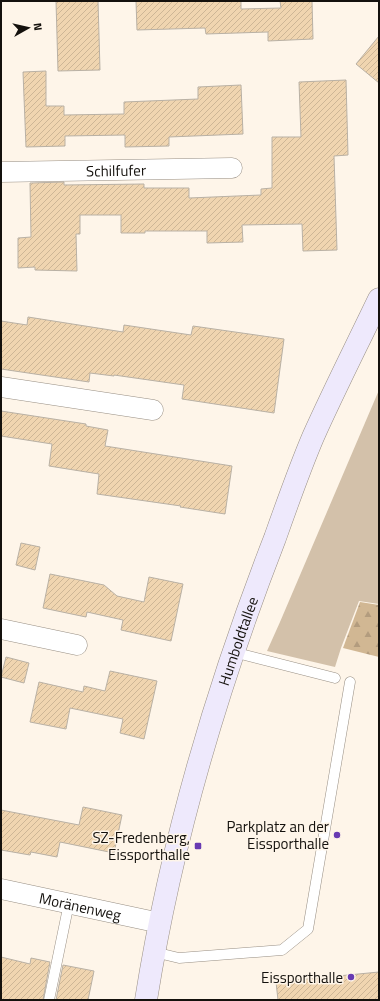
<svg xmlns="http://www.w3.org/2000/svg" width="380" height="1001" font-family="'Titillium Web',sans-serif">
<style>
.forest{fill:url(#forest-firs)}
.park{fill:#d3c1aa}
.building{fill:url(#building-hatch);stroke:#b9b1a5}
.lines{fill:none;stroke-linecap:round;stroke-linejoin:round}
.lane-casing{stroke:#988f84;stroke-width:11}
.street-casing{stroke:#988f84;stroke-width:21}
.secondary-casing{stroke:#988f84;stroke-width:23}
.lane{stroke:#fff;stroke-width:10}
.street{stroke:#fff;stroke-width:20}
.secondary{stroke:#eee9fc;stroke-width:22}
.poi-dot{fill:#683ab2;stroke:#fef5e9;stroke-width:1.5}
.labels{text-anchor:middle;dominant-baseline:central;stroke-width:3;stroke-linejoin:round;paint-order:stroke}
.street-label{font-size:15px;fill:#14110d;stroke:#fef5e9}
.poi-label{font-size:15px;fill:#14110d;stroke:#fef5e9;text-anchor:end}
</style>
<defs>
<pattern id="forest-firs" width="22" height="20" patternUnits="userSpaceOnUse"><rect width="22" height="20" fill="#d1b793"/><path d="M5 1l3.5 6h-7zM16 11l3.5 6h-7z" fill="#b39c7e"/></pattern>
<pattern id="building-hatch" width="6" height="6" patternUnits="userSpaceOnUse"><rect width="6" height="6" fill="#f0d5b0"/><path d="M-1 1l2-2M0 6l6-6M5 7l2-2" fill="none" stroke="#cdb696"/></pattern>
</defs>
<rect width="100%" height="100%" fill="#fef5e9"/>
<path class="forest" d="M360,602l19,3v52l-36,-9z"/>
<path class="park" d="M379,390v214l-20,-3 -18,47 -6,19 -68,-16 13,-29z"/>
<path class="building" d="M56,1h42l2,69 -42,1z
M136,1h105v8l40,-1 -1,-7h32l1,38 -45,2v-9l-62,2 -1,-6 -68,2z
M379,36v47l-23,-19z
M46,71v35h18v9l60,-1v-12l74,-3v-12l43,-2 2,49 -74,3v9l-44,1v-12l-60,1v10l-39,1 -3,-75z
M346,80l2,75 -14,1 3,94 -34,1 -1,-27 -60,1 1,17 -36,1v-12h-62v2h-24v-18h-41v19h-4l1,37 -42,-1v-3l-17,1v-30l13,-1 -1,-54 34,-1v3l80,-1v4h45v10l72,-3v-6l11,-1v-51h29l-2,-55z
M28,317l95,15 1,-7 67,10 2,-9 91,13 -10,74 -92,-14 2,-14 -70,-10v1l-24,-3 -1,9 -88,-13v-48l26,4z
M1,411l85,13v2l22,4 -3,16 127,20 -7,48 -45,-7 1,-1 -84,-12 2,-20 -50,-8 3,-22 -51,-8z
M21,543l19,4 -5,23 -19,-5z
M50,574l54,11 13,11 27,6 5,-25 34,7 -12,57 -50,-11 2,-10 -36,-8 -1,5 -43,-9z
M6,657l23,6 -5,20 -23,-6z
M110,671l47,10 -13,58 -24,-6 3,-14 -53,-11 -4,21 -36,-7 9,-40 44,10 1,-6 21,5z
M83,807l39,8 -8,38 -54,-11 -3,15 -26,-5 -1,3 -29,-5v-40l78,15z
M1,957l29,7 1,-6 19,4 -7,38h-42z
M63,965l31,6 -6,29h-32z
M379,972v28h-101l-2,-18z"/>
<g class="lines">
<g class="lane-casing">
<path id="lane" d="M233,652l102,26
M154,952l25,6 103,-8 26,-21 42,-247
M49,1000l20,-97"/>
</g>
<g class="street-casing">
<g id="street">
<path id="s1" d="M1,172l231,-4"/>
<path d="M1,387l152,23"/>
<path d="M1,629l76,16"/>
<path id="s2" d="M1,889l159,34"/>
</g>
</g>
<g class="secondary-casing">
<g id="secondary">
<path id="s3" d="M146,1000c25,-158 71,-313 129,-462 12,-34 24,-68 38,-101 21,-47 44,-92 66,-138"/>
</g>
</g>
<use href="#lane" class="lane"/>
<use href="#street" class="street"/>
<use href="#secondary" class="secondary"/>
</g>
<g class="poi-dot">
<circle cx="337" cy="835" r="4"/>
<rect x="194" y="842" width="8" height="8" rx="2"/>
<circle cx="351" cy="977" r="4"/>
</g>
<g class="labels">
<g class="street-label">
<text stroke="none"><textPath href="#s1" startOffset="115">Schilfufer</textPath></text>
<text stroke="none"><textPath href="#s3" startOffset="371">Humboldtallee</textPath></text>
<text stroke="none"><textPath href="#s2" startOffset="81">Moränenweg</textPath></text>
</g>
<g class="poi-label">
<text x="329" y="826">Parkplatz an der<tspan x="329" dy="17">Eissporthalle</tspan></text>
<text x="190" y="837">SZ-Fredenberg,<tspan x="190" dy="17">Eissporthalle</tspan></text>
<text x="343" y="977">Eissporthalle</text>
</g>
</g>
<rect width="380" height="1001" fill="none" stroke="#14110d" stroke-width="4"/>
<g transform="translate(28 28) rotate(82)" stroke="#fef5e9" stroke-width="3" paint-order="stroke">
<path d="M0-3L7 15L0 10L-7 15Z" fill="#14110d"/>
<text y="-6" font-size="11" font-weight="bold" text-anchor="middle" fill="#14110d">N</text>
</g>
</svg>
